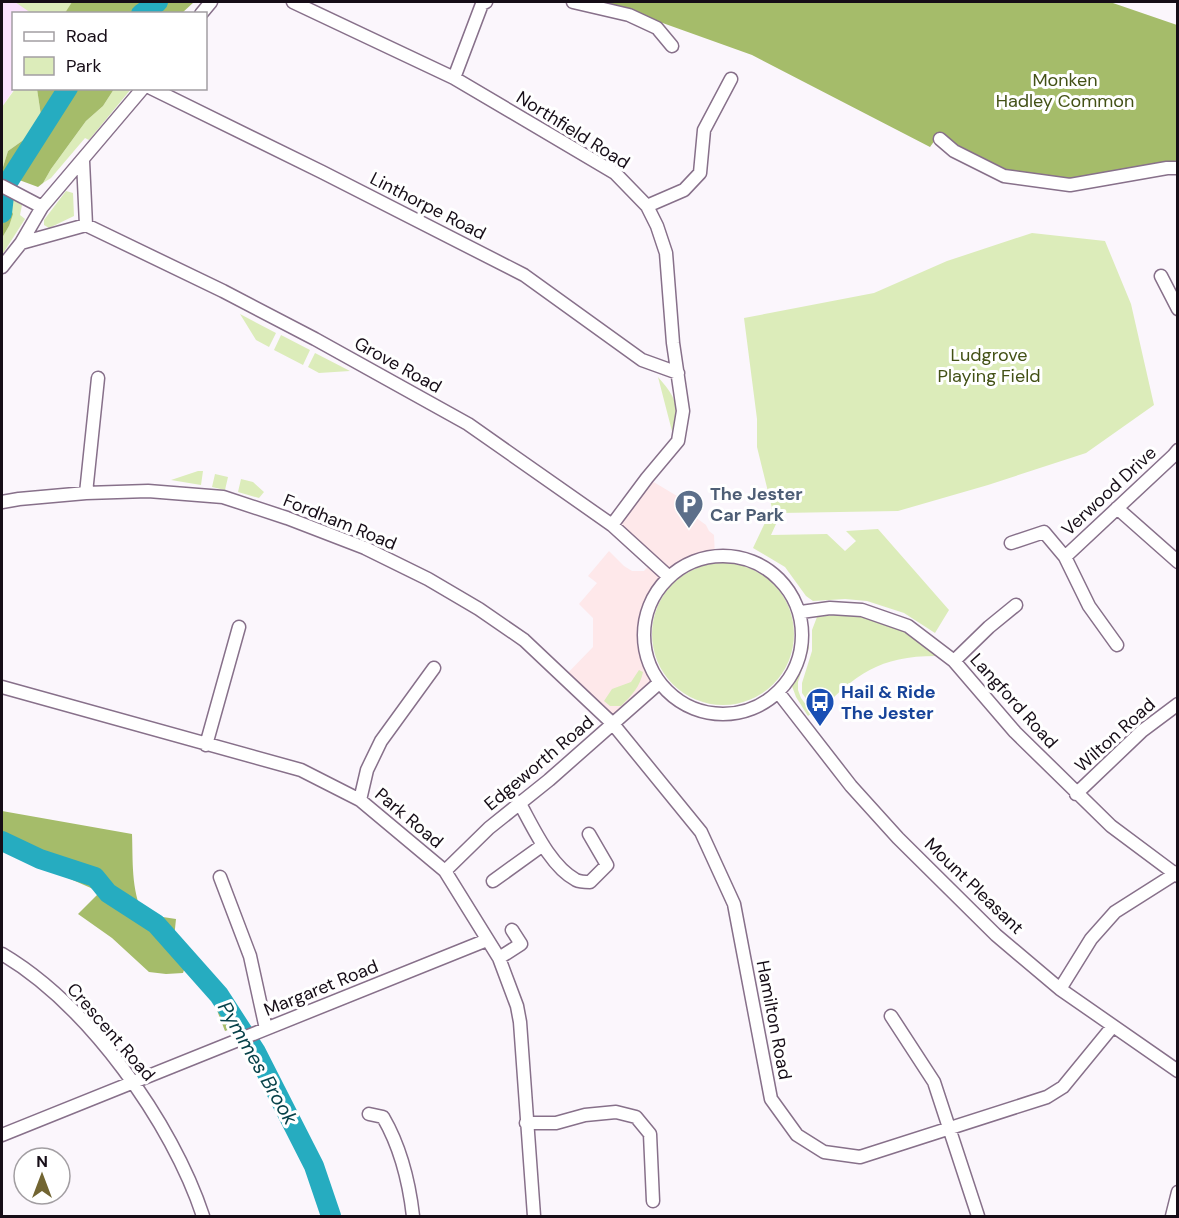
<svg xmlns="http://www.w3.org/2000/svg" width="1179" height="1218" font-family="'DM Sans',sans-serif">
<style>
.commercial{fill:#fee8ea}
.built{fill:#fbe2fe}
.green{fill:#dcecba}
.forest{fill:#a5bc6a}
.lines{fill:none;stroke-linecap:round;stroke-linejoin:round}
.river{stroke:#26acc0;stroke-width:20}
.minor-casing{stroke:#87708a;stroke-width:15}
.minor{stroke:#fff;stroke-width:12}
.labels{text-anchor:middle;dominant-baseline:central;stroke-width:6;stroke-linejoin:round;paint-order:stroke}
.park-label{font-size:18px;fill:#435116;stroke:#fff}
.street-label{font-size:18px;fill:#160d17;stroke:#fff}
.service-label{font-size:18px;font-weight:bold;fill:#4e5e75;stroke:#fff;text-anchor:start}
.transit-label{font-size:18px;font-weight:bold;fill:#164399;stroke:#fff;text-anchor:start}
.water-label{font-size:20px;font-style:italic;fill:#08424a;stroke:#fff}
</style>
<rect width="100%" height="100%" fill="#fbf6fc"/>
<path class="commercial" d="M647,478l40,24 -3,7 22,16 3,6 5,4 1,22 -15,1 -32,18 -14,18 -11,29 2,31 14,29 -46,41 -50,-46 30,-31v-29l-14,-14 18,-21 -9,-7 21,-25 15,15 8,5h12l8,-9 -41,-37z"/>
<path class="built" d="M2,2h70l-7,11 -51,1v75l-12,18z"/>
<path class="green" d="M15,2h57l-7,12 -34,-1z
M15,89h22l5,33 -13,14 -21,15 -5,16v7h-1v-67z
M114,89h17l-42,51 -4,-2 -34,40 -8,5 8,-14 35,-48 17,-15z
M66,191l7,2 1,23 -25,12 -5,-3v-5z
M2,192l20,13 -2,10 5,4 -23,36v-17l7,-12 -1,-22 -6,-5z
M1032,233l73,8 26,63 23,101 -68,48 -98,32 -90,26 -117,2 -10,22 56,-1 18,17 11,-10 -10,-10 32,-2 71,81 -14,23 -31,-20 -37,-12 -22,-2 -32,2 -7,-5 -21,-29 -32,-19 19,-40 -15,-61v-28l-13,-101 130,-25 73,-32z
M240,314l36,19 -7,14 -13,-7z
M281,335l29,15 -7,15 -29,-15z
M315,353l35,18 -31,2 -11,-6z
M658,377c17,19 24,32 15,58z
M198,471h5l-2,14 -30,-5z
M215,474l13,3 -3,13 -13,-3z
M241,479l12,3 11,10 -5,6 -21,-6z
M652 634a71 71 0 1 1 142 0a71 71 0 1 1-142 0Z
M843,614c37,5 66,14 93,42 -57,0 -80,18 -119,58l-15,-21v-10l10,-32v-21l5,-13z
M805,629h4v19l-11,34v8l3,8 11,15 -4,3 -12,-19 -4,-11 10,-25 3,-15z
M639,670l4,2c-3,15 -11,23 -22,34h-11l-6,-5 8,-12 19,-7z"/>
<path class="forest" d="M72,2h122l-12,11h-117z
M604,2h506l67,23v138l-111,17 -61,-8 -40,-21 -25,-18 -10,14 -178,-92z
M37,89h77l-11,17 -17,15 -35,48 -8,14 -5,4 -35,-13v-7l5,-16 21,-15 13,-14z
M2,199l6,5 5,10 -4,12 -7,12z
M2,811l130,23c1,26 -1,56 11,80l33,5 -3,29 14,13 -4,12 -17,1 -17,-2 -37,-34 -34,-24 22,-22 -98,-43z
M220,985l11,15 11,25 -17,6 -12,-31 -2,-14z"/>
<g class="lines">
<path class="river" d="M141,14l17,-12
M2,213l3,-26 63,-99
M2,841l38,18 55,18 13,16 48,31 63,71 37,57 58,114 17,50"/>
<g class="minor-casing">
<path id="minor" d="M293,2l161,76 161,95 32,33 10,20 9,27 7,90 10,68 -5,30 -31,37 -35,47
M573,2l56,13 28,13 15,18
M201,14l10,-12
M454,78l28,-74 4,-2
M151,88l171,84 202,103 118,85 36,13
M940,139l14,12 50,25 66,9 97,-17h11
M83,161l3,64
M2,186l40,21
M647,206l37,-16 16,-17 4,-43 27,-51
M21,243l65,-18 137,66 92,48 153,85 144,101 56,51
M2,267l19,-24 21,-36 101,-119
M1161,276l17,33
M86,493l12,-115
M2,502l17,-3 67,-6 62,-2 75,6 64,21 78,30 63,31 51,30 45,31 89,84 88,108 33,72 37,195 26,36 27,17 36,5 187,-60 16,-10 50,-61
M1117,508l61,54
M1011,543l33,-11 21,25 24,49 28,39
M644 635a79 79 0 1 1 158 0a79 79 0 1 1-158 0Z
M1065,557l108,-101 5,-6
M801,612l29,-4 32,2 46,16 46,35 61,71 96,94 67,50
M954,661l35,-34 27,-22
M2,687l299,83 59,30 85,71 54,87 18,48 3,16 14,194
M778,692l73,94 47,52 98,97 64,54 118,82
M206,745l33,-118
M1076,794l66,-63 36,-27
M360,800l7,-30 14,-29 53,-73
M519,802c14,25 31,64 57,78 4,2 10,2 14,2l17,-17 -18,-31
M445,871l44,-43 60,-48 110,-97
M220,877l30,79 16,73
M493,881l50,-36
M2,954c86,51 170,168 201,262
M499,958l22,-14 -9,-14
M1060,989l31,-50 24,-27 63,-40
M891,1016l43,66 44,134
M369,1114l14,3c18,31 26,64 30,99
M526,1123h30l29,-8 31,-3 20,5 14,17 3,67
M2,1135l485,-195
M1172,1216l6,-24"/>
</g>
<use href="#minor" class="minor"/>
</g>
<defs>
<g id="parking-pin" transform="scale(1.5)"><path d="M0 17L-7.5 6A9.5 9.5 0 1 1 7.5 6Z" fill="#5c6f8a" stroke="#fff"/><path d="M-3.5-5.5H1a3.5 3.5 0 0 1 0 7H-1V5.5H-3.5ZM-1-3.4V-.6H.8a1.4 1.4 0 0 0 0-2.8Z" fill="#fff"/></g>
<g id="bus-pin" transform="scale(1.5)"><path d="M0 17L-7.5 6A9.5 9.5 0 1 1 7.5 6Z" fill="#1a4fb4" stroke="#fff"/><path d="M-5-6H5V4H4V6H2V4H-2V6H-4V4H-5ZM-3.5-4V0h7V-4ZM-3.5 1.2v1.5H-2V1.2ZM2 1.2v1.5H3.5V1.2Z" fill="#fff"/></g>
</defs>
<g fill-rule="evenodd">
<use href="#parking-pin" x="689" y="504"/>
<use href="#bus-pin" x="820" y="702"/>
</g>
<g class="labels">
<g class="park-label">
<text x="1065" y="80">Monken<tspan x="1065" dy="21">Hadley Common</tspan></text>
<text x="989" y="355">Ludgrove<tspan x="989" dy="21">Playing Field</tspan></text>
</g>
<g class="street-label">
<text transform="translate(573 130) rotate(32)">Northfield Road</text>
<text transform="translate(428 206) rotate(27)">Linthorpe Road</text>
<text transform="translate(398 365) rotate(29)">Grove Road</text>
<text transform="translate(1109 491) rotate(-43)">Verwood Drive</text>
<text transform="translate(340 522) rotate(22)">Fordham Road</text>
<text transform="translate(1014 701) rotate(48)">Langford Road</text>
<text transform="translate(1115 735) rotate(-42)">Wilton Road</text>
<text transform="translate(539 763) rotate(-40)">Edgeworth Road</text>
<text transform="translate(409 818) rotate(40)">Park Road</text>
<text transform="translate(974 886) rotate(44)">Mount Pleasant</text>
<text transform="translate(321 988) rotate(-22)">Margaret Road</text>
<text transform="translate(774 1020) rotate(79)">Hamilton Road</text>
<text transform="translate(111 1032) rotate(49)">Crescent Road</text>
</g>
<g class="service-label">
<text x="710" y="494">The Jester<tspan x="710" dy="21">Car Park</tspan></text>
</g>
<g class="transit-label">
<text x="841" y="692">Hail &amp; Ride<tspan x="841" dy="21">The Jester</tspan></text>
</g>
<g class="water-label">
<text transform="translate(258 1063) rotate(60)">Pymmes Brook</text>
</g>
</g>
<rect width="1179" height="1218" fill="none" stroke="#160d17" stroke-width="6"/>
<rect x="12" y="12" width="195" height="78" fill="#ffffff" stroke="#a29ea2" stroke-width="1.5"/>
<rect x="24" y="32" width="30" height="9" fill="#ffffff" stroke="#a29ea2" stroke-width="1.5"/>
<text x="66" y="42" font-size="18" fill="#160d17">Road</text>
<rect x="24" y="57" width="30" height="18" fill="#dcecba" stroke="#a29ea2" stroke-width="1.5"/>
<text x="66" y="72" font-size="18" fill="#160d17">Park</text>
<g transform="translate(42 1176)"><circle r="28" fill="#ffffff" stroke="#a29ea2" stroke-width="1.5"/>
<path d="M0-4.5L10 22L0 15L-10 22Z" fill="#726532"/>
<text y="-9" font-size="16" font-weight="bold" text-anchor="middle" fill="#160d17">N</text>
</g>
</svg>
